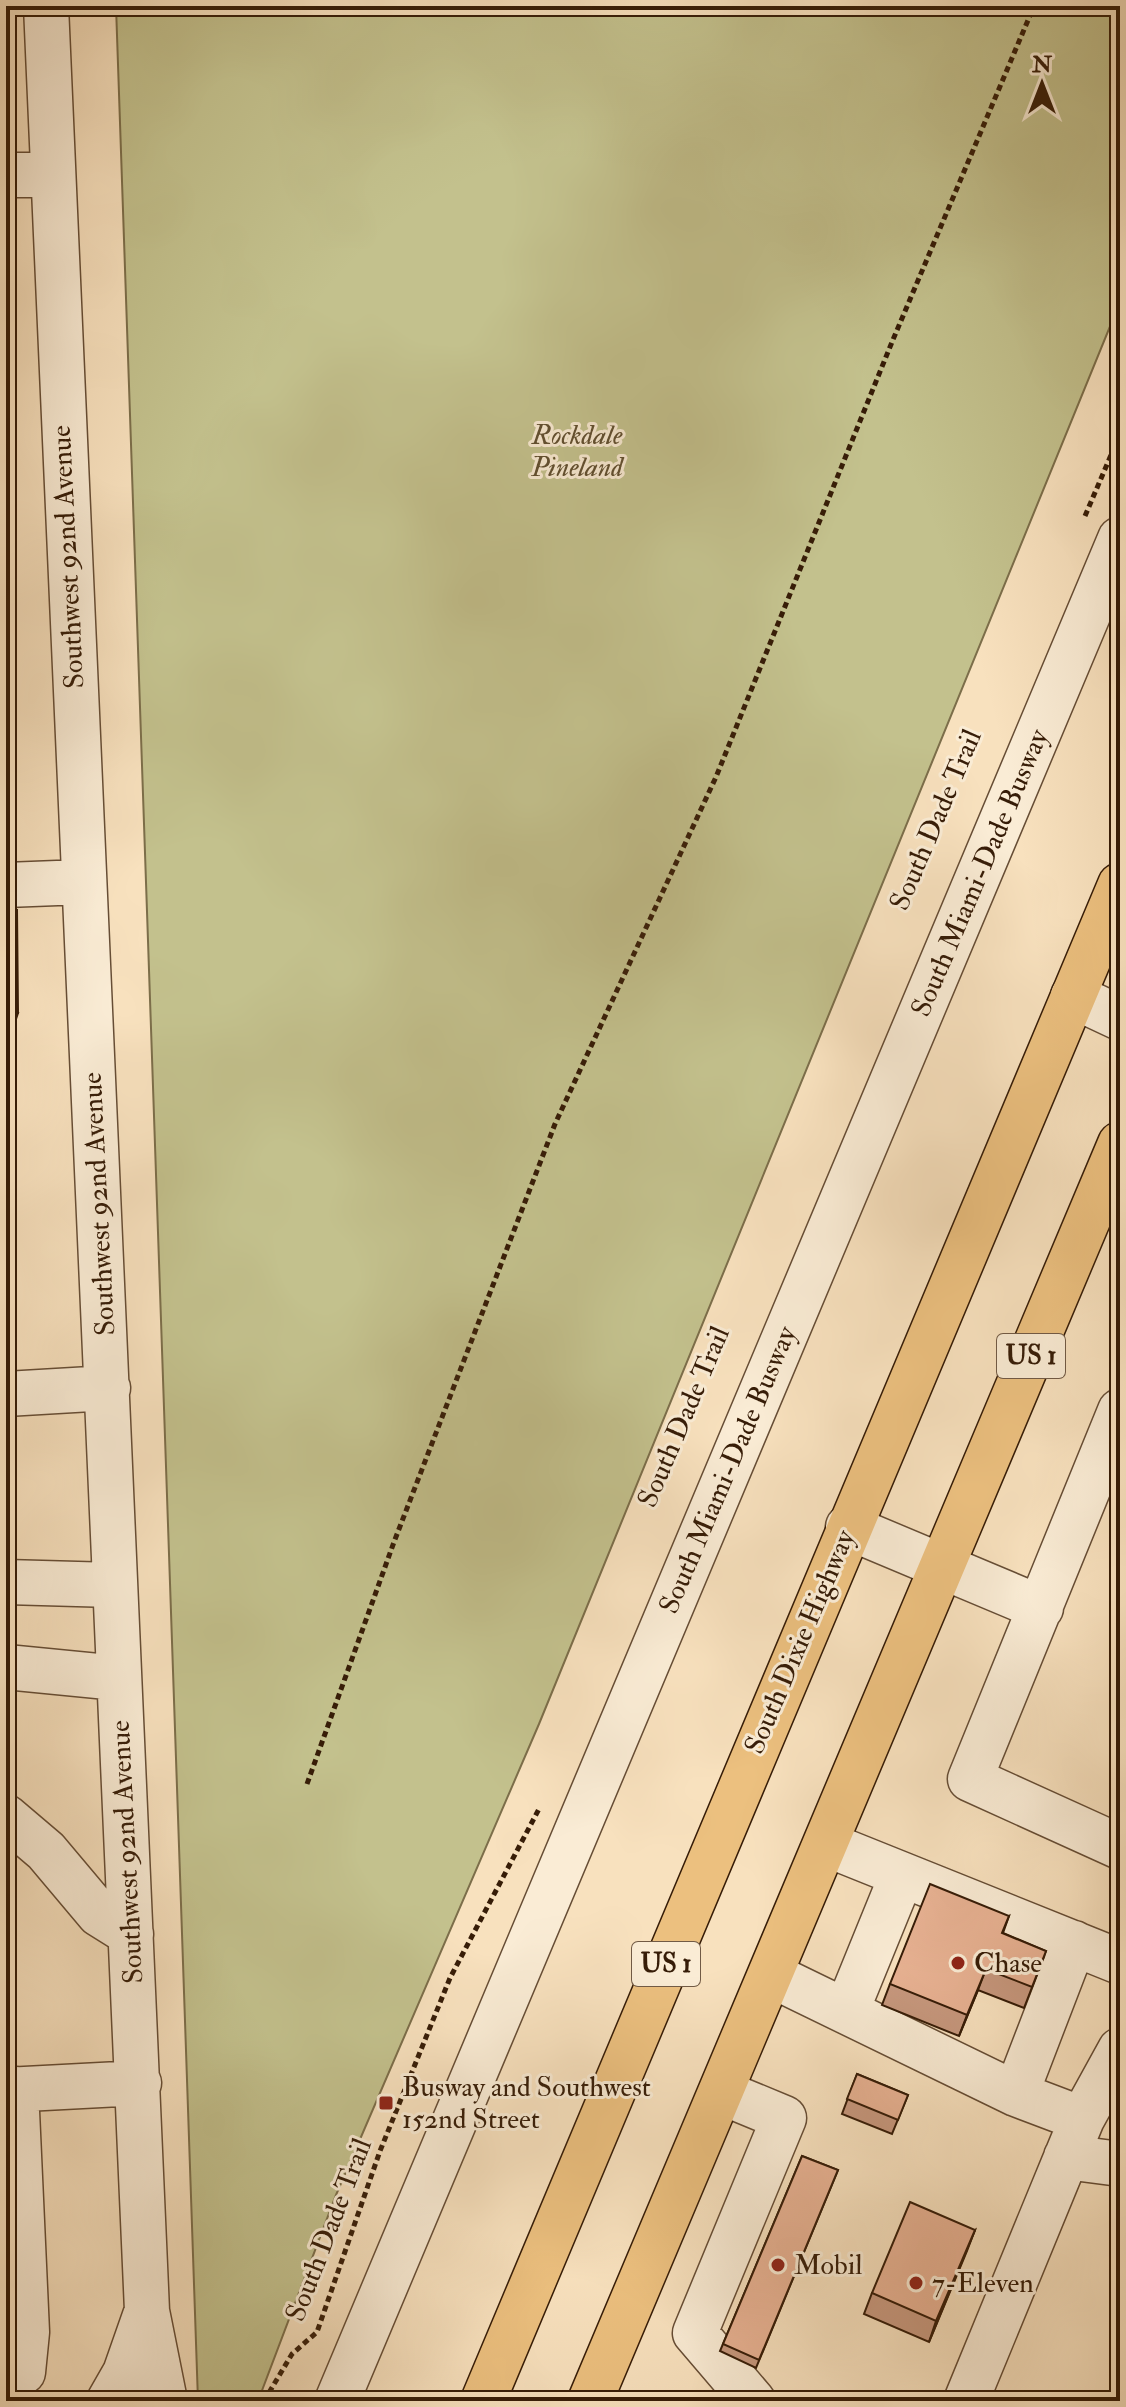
<svg xmlns="http://www.w3.org/2000/svg" width="1126" height="2407" font-family="'IM FELL Double Pica',serif">
<style>
.green{fill:#c3c18d;stroke:#7c6e4a;stroke-width:2}
.lines{fill:none;stroke-linecap:round;stroke-linejoin:round}
.minor-casing{stroke:#664d35;stroke-width:47}
.highway-casing{stroke:#361c07;stroke-width:47}
.path{stroke:#361c07;stroke-width:5;stroke-dasharray:6 4;stroke-linecap:butt}
.minor{stroke:#faecd5;stroke-width:44}
.highway{stroke:#ecc07f;stroke-width:44}
.wall{fill:#c7987e;stroke:#361c07;stroke-width:2}
.shaded-wall{fill:#a27c66;stroke:#361c07;stroke-width:2}
.building{fill:#e7b192;stroke:#361c07;stroke-width:2}
.poi-dot{fill:#8f2418;stroke:#faecd5;stroke-width:3}
.labels{text-anchor:middle;dominant-baseline:central;stroke-width:6;stroke-linejoin:round;paint-order:stroke}
.shield{fill:#faecd5;stroke:#715a45;stroke-width:2}
.shield-label{font-size:26px;font-weight:bold;fill:#361c07}
.park-label{font-size:28px;font-style:italic;fill:#604e2f;stroke:#faecd5}
.street-label{font-size:28px;fill:#361c07;stroke:#faecd5}
.poi-label{font-size:28px;fill:#361c07;stroke:#faecd5;text-anchor:start}
</style>
<rect width="100%" height="100%" fill="#f8e1be"/>
<filter id="stains"><feTurbulence type="fractalNoise" baseFrequency=".0025" numOctaves="4"/><feColorMatrix values="0 0 0 0 .2 0 0 0 0 .09 0 0 0 0 .02 0 0 0 .5 -.17"/></filter>
<radialGradient id="worn" r=".72"><stop offset=".6" stop-color="#630" stop-opacity="0"/><stop offset="1" stop-color="#630" stop-opacity=".3"/></radialGradient>
<path class="green" d="M116,6h1004v296l-581,1422 -203,471 -78,206h-60z"/>
<g class="lines">
<g class="minor-casing">
<path id="minor" d="M46,6l101,2305 18,90
M6,175h45
M6,885l77,-3
M1073,996l47,22
M6,1394l102,-6
M1120,1411l-150,368 150,68
M848,1527l193,81
M6,1582l107,3
M6,1667l112,11
M6,1817l40,34 53,63 32,20
M826,1844l294,118
M771,1975l245,119 66,25
M847,2010l55,-135
M6,2090l133,-7
M721,2092l63,26 -89,215 58,68
M1016,2094l58,-151
M1066,2157l54,7
M6,2384l17,-12 4,-40 -11,-243
M109,2401l16,-28 21,-60
M337,2401l783,-1862
M966,2401l116,-282 38,-69"/>
</g>
<g class="highway-casing">
<path id="highway" d="M483,2401l637,-1516
M590,2401l530,-1257"/>
</g>
<path class="path" d="M1085,516l35,-82
M307,1784l87,-242 161,-418 161,-347 176,-435 142,-336
M264,2401l28,-47 25,-22 63,-181 70,-173 90,-171"/>
<use href="#minor" class="minor"/>
<use href="#highway" class="highway"/>
</g>
<path class="wall" d="M1009,1916l-6,17 43,18 -22,57 -46,-18 -19,46 -77,-31 8,-21z
M857,2074l51,21 -16,39 -50,-20z
M802,2156l36,14 -82,198 -36,-17z
M975,2230l-46,112 -65,-28 8,-21z"/>
<path class="shaded-wall" d="M6,1013h12l-7,21h-5z
M1120,1335v12h-4z
M986,1969l-8,21 -19,46 8,-21z
M975,2230l-8,21 -38,91 7,-21z"/>
<path class="building" d="M6,910h11l1,103h-12z
M6,1197h3l-1,67h-2z
M930,1884l79,32 -7,17 44,18 -14,36 -46,-18 -19,46 -77,-31z
M857,2074l51,21 -10,25 -51,-21z
M802,2156l36,14 -79,190 -36,-16z
M910,2202l65,28 -39,91 -64,-28z"/>
<g class="poi-dot">
<circle cx="958" cy="1963" r="8"/>
<rect x="378" y="2095" width="16" height="16" rx="4"/>
<circle cx="778" cy="2265" r="8"/>
<circle cx="916" cy="2283" r="8"/>
</g>
<g class="labels">
<g class="shield">
<rect x="997" y="1334" width="68" height="44" rx="6"/>
<rect x="632" y="1942" width="68" height="44" rx="6"/>
</g>
<g class="shield-label">
<text x="1031" y="1356">US 1</text>
<text x="666" y="1964">US 1</text>
</g>
<g class="park-label">
<text x="577" y="435">Rockdale<tspan x="577" dy="32">Pineland</tspan></text>
</g>
<g class="street-label">
<text transform="translate(68 557) rotate(-93)">Southwest 92nd Avenue</text>
<text transform="translate(936 820) rotate(-67)">South Dade Trail</text>
<text transform="translate(980 873) rotate(-67)">South Miami-Dade Busway</text>
<text transform="translate(99 1204) rotate(-93)">Southwest 92nd Avenue</text>
<text transform="translate(684 1417) rotate(-67)">South Dade Trail</text>
<text transform="translate(728 1470) rotate(-67)">South Miami-Dade Busway</text>
<text transform="translate(800 1642) rotate(-67)">South Dixie Highway</text>
<text transform="translate(127 1852) rotate(-93)">Southwest 92nd Avenue</text>
<text transform="translate(329 2230) rotate(-69)">South Dade Trail</text>
</g>
<g class="poi-label">
<text x="974" y="1963">Chase</text>
<text x="402" y="2087">Busway and Southwest<tspan x="402" dy="32">152nd Street</tspan></text>
<text x="794" y="2265">Mobil</text>
<text x="932" y="2283">7-Eleven</text>
</g>
</g>
<rect width="1126" height="2407" fill="none" stroke="#f8e1be" stroke-width="32"/>
<rect x="8" y="8" width="1110" height="2391" fill="none" stroke="#361c07" stroke-width="4"/>
<rect x="16" y="16" width="1094" height="2375" fill="none" stroke="#361c07" stroke-width="2"/>
<g transform="translate(1042 84)" stroke="#faecd5" stroke-width="6" paint-order="stroke">
<path d="M0-6L14 30L0 20L-14 30Z" fill="#361c07"/>
<text y="-12" font-size="22" font-weight="bold" text-anchor="middle" fill="#361c07">N</text>
</g>
<rect width="100%" height="100%" filter="url(#stains)"/>
<rect width="100%" height="100%" fill="url(#worn)"/>
</svg>
